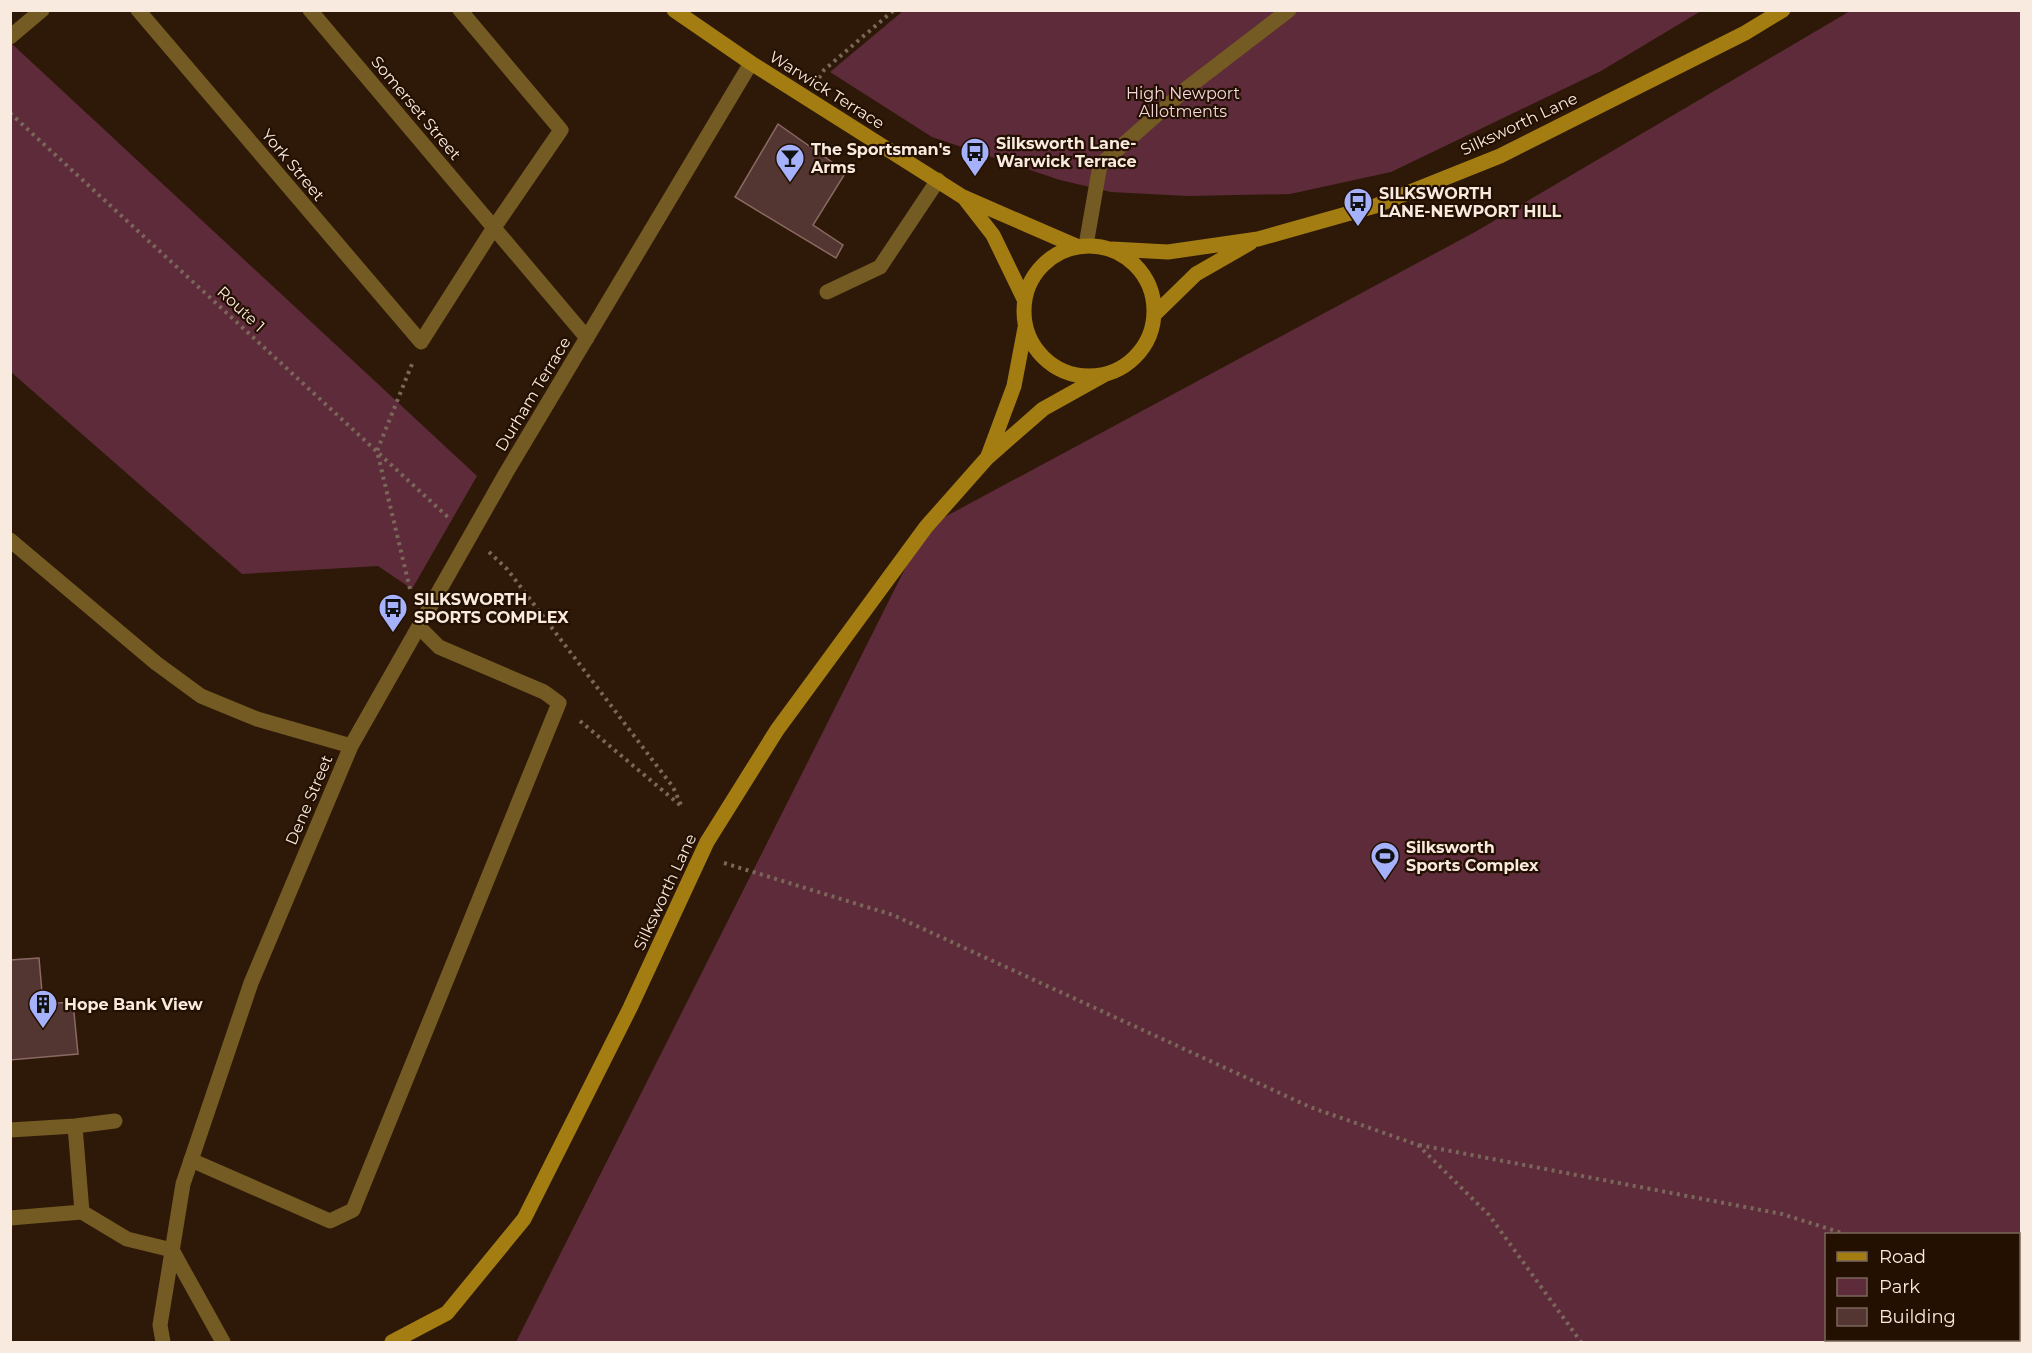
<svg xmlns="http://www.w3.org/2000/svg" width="2032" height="1353" font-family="Montserrat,sans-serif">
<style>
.green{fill:#5e2b3b;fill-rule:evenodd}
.building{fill:#533631;stroke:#8a6963;stroke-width:1.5}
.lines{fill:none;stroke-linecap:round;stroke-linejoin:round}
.path{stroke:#7a6759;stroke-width:4;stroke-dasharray:3 4.5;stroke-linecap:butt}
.lane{stroke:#735b23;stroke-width:15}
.street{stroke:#735b23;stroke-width:15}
.secondary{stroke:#a37d11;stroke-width:15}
.labels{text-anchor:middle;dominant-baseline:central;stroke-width:4.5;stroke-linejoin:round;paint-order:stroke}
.street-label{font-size:16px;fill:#f9eae0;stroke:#241001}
.park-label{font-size:16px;fill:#f3d9df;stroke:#241001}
.poi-label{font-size:16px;font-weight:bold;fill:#f9eae0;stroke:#241001;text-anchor:start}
</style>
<rect width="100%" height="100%" fill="#2e1908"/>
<path class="green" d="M903,11h798l-100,60 -210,101 -101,22 -102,2 -77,-4 -51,-12 -128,-43 -102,-65z
M1850,11h171v1331h-1505l410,-815 549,-295zM1826,1234h192v106h-192z
M11,43l466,433 -65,113 -34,-23 -136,8 -231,-202z"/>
<path class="building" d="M778,124l68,48 -33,53 30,20 -7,13 -101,-61z
M39,958l4,46 30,-2 5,52 -68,6v-100z"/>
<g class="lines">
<path class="path" d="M819,78l5,-8 70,-60
M10,113l441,407
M489,552l18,17 166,218 9,20
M410,589l-33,-138 35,-87
M580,721l100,84
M724,863l169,52 417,192 108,38 71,70 92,127
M1419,1145l363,69 63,20
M2018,1325h4
M1944,1342l6,-2
M1988,1342v-2"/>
<path class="lane" d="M1086,245l14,-80 86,-76 103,-79
M827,292l53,-25 58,-87
M75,1126l7,86
M10,1130l65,-4 40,-5
M191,1160l139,61 23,-11 206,-507 -15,-11 -105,-45 -20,-20
M10,1218l72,-6 45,27 45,11"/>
<path class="street" d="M138,10l283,332 72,-113 68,-99 -101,-120
M310,10l277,328
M10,37l32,-27
M10,540l146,123 45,33 56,23 94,27
M172,1250l51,92
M163,1342l-3,-17 23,-141 68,-201 100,-237 155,-273 245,-410"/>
<path class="secondary" d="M674,10l77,53 212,134 113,49
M965,199l28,36 31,64
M1024 311a65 65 0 1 1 130 0a65 65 0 1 1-130 0Z
M1112,249l56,3 90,-13 117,-33 125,-50 245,-123 38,-23
M1155,314l41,-40 54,-31
M988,456l26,-70 11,-58
M392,1342l55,-29 77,-94 106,-211 77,-166 70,-112 149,-203 61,-69 56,-49 61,-34"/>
</g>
<defs>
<g id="bus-pin" transform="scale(1.5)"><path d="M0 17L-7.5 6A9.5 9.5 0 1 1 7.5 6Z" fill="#a6b1fc" stroke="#241001"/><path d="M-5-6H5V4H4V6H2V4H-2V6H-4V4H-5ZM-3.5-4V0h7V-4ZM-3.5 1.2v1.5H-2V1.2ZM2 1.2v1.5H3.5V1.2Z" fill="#111"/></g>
<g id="bar-pin" transform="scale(1.5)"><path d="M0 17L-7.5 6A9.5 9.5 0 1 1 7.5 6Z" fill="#a6b1fc" stroke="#241001"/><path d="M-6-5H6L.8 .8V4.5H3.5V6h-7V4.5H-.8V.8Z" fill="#111"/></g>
<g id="stadium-pin" transform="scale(1.5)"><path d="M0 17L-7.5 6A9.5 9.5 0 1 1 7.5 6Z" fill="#a6b1fc" stroke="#241001"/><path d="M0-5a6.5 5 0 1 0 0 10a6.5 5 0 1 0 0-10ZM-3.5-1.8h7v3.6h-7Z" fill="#111"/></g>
<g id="building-pin" transform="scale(1.5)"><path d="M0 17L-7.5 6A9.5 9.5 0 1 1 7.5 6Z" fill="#a6b1fc" stroke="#241001"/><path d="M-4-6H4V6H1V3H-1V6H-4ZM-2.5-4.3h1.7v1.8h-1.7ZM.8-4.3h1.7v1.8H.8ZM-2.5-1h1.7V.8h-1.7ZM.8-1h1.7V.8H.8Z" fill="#111"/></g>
</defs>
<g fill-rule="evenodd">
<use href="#bus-pin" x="975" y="152"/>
<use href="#bar-pin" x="790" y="158"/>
<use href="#bus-pin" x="1358" y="202"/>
<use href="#bus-pin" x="393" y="608"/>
<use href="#stadium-pin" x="1385" y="856"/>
<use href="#building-pin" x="43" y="1004"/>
</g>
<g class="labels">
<g class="street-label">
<text transform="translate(827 90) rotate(32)">Warwick Terrace</text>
<text transform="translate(416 108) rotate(50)">Somerset Street</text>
<text transform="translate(1519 124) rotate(-25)">Silksworth Lane</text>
<text transform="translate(293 165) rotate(50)">York Street</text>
<text transform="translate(241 309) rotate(43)">Route 1</text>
<text transform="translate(533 394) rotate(-59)">Durham Terrace</text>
<text transform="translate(309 800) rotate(-67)">Dene Street</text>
<text transform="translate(665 892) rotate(-65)">Silksworth Lane</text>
</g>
<g class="park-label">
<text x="1183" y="93">High Newport<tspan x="1183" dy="18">Allotments</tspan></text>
</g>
<g class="poi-label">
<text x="996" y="143">Silksworth Lane-<tspan x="996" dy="18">Warwick Terrace</tspan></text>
<text x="811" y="149">The Sportsman's<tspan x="811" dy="18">Arms</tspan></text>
<text x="1379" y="193">SILKSWORTH<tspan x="1379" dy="18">LANE-NEWPORT HILL</tspan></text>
<text x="414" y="599">SILKSWORTH<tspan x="414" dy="18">SPORTS COMPLEX</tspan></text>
<text x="1406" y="847">Silksworth<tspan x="1406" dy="18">Sports Complex</tspan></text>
<text x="64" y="1004">Hope Bank View</text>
</g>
</g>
<rect width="2032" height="1353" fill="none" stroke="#f9eae0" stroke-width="24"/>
<rect x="1825" y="1233" width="195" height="108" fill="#241001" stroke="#79675a" stroke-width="1.5"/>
<rect x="1837" y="1252" width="30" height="9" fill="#a37d11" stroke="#79675a" stroke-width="1.5"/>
<text x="1879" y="1263" font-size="18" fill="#f9eae0">Road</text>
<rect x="1837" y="1278" width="30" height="18" fill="#5e2b3b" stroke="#79675a" stroke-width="1.5"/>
<text x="1879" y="1293" font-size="18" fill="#f9eae0">Park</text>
<rect x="1837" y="1308" width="30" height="18" fill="#533631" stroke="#79675a" stroke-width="1.5"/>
<text x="1879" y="1323" font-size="18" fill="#f9eae0">Building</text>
</svg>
